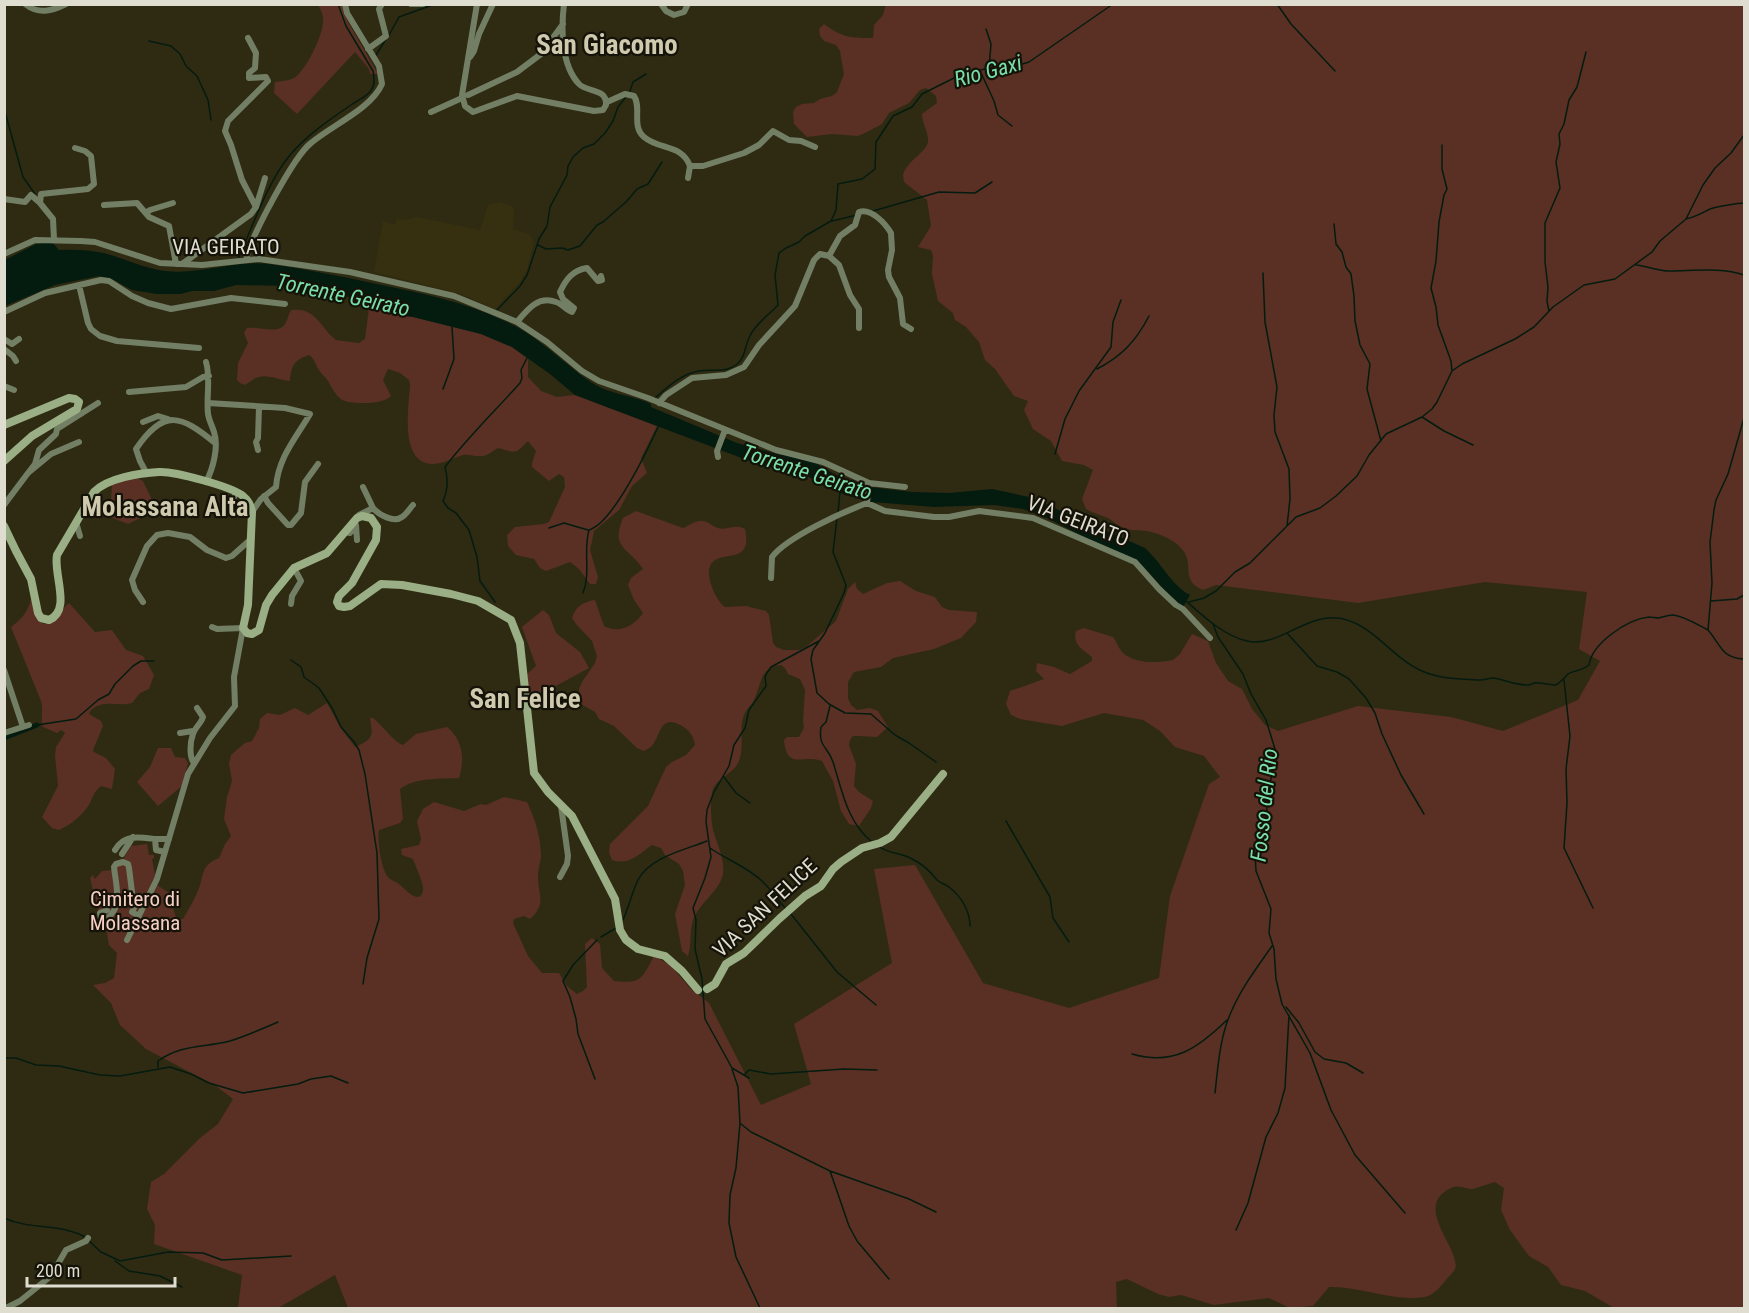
<svg xmlns="http://www.w3.org/2000/svg" width="1749" height="1313" font-family="'Roboto Condensed',sans-serif">
<style>
.built{fill:#363010}
.green{fill:#593023}
.water{fill:#041b10}
.lines{fill:none;stroke-linecap:round;stroke-linejoin:round}
.stream{stroke:#041b10;stroke-width:1.5}
.canal{stroke:#041b10;stroke-width:5}
.street{stroke:#727f64;stroke-width:6}
.secondary{stroke:#9aaf85;stroke-width:8}
.labels{text-anchor:middle;dominant-baseline:central;stroke-width:4.5;stroke-linejoin:round;paint-order:stroke}
.street-label{font-size:21px;fill:#dfddcf;stroke:#151309}
.park-label{font-size:21px;fill:#f7cfc2;stroke:#151309}
.water-label{font-size:22px;font-style:italic;fill:#78dfaa;stroke:#151309}
.district-label{font-size:27px;font-weight:bold;fill:#cfcaae;stroke:#151309}
</style>
<rect width="100%" height="100%" fill="#2f2b13"/>
<path class="built" d="M501,202l11,4 2,3 -1,20 16,5 5,8 -7,28 -7,12 -25,27 -34,-15 -87,-22 9,-51 12,4 2,-6 8,1 12,-3 63,13 8,-25z"/>
<path class="green" d="M886,4l858,1v1303h-130l-29,-17 -24,-6 -13,-18 -19,-11 -19,-26 -9,-20 3,-22 -9,-6c-8,2 -15,5 -22,7 -8,1 -11,-5 -22,-1 -40,18 11,62 4,81 -2,4 -7,8 -9,11 -6,7 -12,15 -21,17 -33,5 -64,-11 -96,-10l-16,19 -23,2 -21,-10 -55,7 -33,-10 -12,2 -11,-3 -31,-15 -11,3 1,26h-769l-13,-33 -57,33h-40l4,-33 -88,-31 1,-19 -8,-16 4,-27 13,-8 36,-36 18,-14 15,-25 -17,-13 -70,-37 -26,-24 -9,-22 -18,-18 12,-2 9,-5 3,-25 -8,-8 -4,-23 -7,-11 -8,-33 3,-3 2,4 7,-8 11,-1 3,-9 7,-1 8,-14 16,-2 2,11h5v3l-2,1 5,26 14,9 -5,11 7,3 4,12 6,-1c5,-9 10,-17 14,-26 8,-17 2,-27 22,-35l6,-14 6,-8 -7,-17 3,-22 5,-16 -3,-17 2,-9 14,-12 7,-2 7,-13 1,-9 7,-6 13,2 15,-7 13,7 19,-12 13,24 15,20c19,-8 18,-11 15,-29h3c8,6 22,25 30,27l13,-11 31,-7c16,13 18,32 12,51 -18,1 -43,-1 -59,11l3,30 -3,4 -21,7c-2,11 2,36 8,46 3,4 8,5 12,8 5,4 21,23 24,6 1,-6 -8,-25 -10,-31l-11,-4 -1,-6 18,-4 2,-6 -4,-18 6,-12 11,-7 30,9 17,-7 5,1 18,-8 23,5c8,17 14,35 14,55 -1,6 -3,12 -3,19 0,19 9,28 -8,43l-6,-3 -10,3 -1,4 15,33 14,17h17l8,13 10,8 6,-3 4,-4 -2,-43 7,-6 8,6 2,24 12,13c27,3 28,-2 40,-25l16,9 21,24 18,14 52,102 50,-21 -17,-60 98,-61 -18,-94 41,-4 68,118 86,25 90,-30 11,-82 39,-112 11,-7 -16,-21 -29,-9 -15,-16 -17,-11 -39,-7 -42,13 -42,-7 -9,-4 -5,-11 4,-13 34,-12 -8,-8 1,-8 17,4 16,7 22,-13v-4c-9,-7 -20,-13 -16,-26l8,-3 29,9c4,5 6,13 11,17 13,10 34,9 49,6l7,-6 12,-20 16,7 8,22 12,18 14,8 10,20 13,16 13,6 80,-25 93,11 52,14 75,-31 22,-39 -21,-12 8,-57 -102,-10 -127,21 -142,-18 -13,5c-24,-10 -7,-26 -22,-42 -8,-9 -23,-15 -34,-17 -7,-1 -16,0 -23,-3 -6,-2 -11,-7 -16,-10 -7,-3 -15,-5 -22,-9l-4,-10 11,-29 -9,-5 -22,-4 -11,-20 -18,-12 -9,-19 4,-9 -14,-5 -19,-27 -10,-9 -6,-18 -13,-15 -11,-7 -2,-7 -15,-12 -6,-27 1,-18 -2,-6 -13,-3 13,-21 -4,-26 -23,-18 -1,-7c5,-16 23,-22 25,-33 1,-10 -6,-18 -6,-28l15,-11 -1,-7 -10,-8 -6,2 -11,13 -20,10 -7,11 -17,9 -7,3 -26,-2 -25,3 -13,-13 -1,-12 3,-5 6,-3 12,-1 6,-4 12,-3 5,-4 7,-18 -4,-23 -4,-6 -12,-4 -4,-5 -1,-7 5,-5c19,14 27,14 49,14l1,-13 9,-10z
M318,5h24l6,17 30,52h-8l-1,-5 -14,-17 -58,62 -23,-21 1,-11c6,-1 14,-1 19,-4 12,-7 31,-46 29,-60 0,-4 -3,-10 -5,-13z
M372,301l13,12 28,4 68,17 31,13 16,12v18l13,14 16,6 18,-2 82,31 -16,32 6,15 -15,13 -13,24 -25,21 -4,19 8,27 -2,7h-6l-11,-15 -9,-7 -24,9 -6,-3 -6,-9 -18,-4 -8,-9 -1,-11 8,-8 29,-3 5,-2 16,-35 -1,-10 -5,-3 -10,7 -17,-14v-4l4,-12 -8,-10c-14,14 -11,12 -30,7 -5,3 -11,8 -16,8 -7,1 -12,-2 -19,-1 -10,3 -22,10 -32,9 -32,-3 -22,-58 -21,-79l-1,-5 -9,-7 -12,-4 -5,11 8,16c-7,6 -17,7 -27,7 -24,0 -25,-3 -36,-22 -2,-4 -7,-7 -9,-11 -4,-6 -4,-11 -10,-15 -15,5 -18,11 -19,26 -11,-1 -26,-9 -36,-2 -3,2 -6,4 -9,6l-5,-2 -3,-3 1,-17 10,-20 -4,-10 3,-5c10,-2 31,7 38,-4 3,-5 3,-9 6,-14 26,-3 29,18 45,30l23,3 6,-4 4,-31z
M137,478l6,3 12,25 -5,2 -10,10 -12,6 -18,-7 2,-33z
M636,511l47,17c6,-2 11,-7 17,-7 8,-1 11,5 18,7 8,3 17,-5 27,1 8,37 -23,20 -34,35 -7,10 5,37 14,43l21,-1 20,5 3,4 4,28 3,4 8,3h15l7,-3 30,-26 12,-32 7,-7 2,7 6,5 24,-11 13,-2 16,10 19,6 7,10 7,3 28,2 -1,10 -15,16 -27,11 -41,9 -12,9 -27,5 -6,10v16l3,7 6,5 13,-2 8,3 10,16 -11,10 -19,-1h-5l-3,4 -1,5 7,19 -2,22 5,6 14,9 -2,7 -12,18 -10,-2 -8,-13 -8,-30 -11,-20c-19,-7 -35,10 -38,-21l3,-3h12l5,-9 -1,-7 2,-31 -5,-11 -12,-5 -3,-6 -4,-3c-22,1 -20,23 -28,37 -4,5 -8,9 -10,16 -4,14 2,31 -5,45 -6,12 -24,16 -26,30 -2,12 -1,26 1,37 4,14 12,30 10,44 -4,18 -24,29 -30,46 -4,12 -1,24 -5,36l-6,-5 -7,-37 10,-29 -2,-14 -4,-7 -14,-9 -4,-7 -9,-3c-13,9 -23,21 -40,15l-3,-8 1,-8 38,-38 18,-39 6,-5 14,-7 9,-10c-2,-10 -5,-14 -13,-19 -22,-13 -21,9 -30,20 -2,2 -5,3 -8,5l-7,-3 -23,-22 -15,-7 -4,-7 -14,-8 -2,-15 3,-7 13,-19 2,-7 -5,-15 -16,-17 -4,-6c4,-12 11,-16 23,-18l9,26c15,8 30,0 39,-13l-9,-13 -6,-15 3,-7 12,-9c-14,-22 -33,-20 -20,-51z
M31,599l10,23 3,2c16,0 14,-13 25,-21l26,29 17,-2 14,20 17,6 11,19 -5,14 -9,4 -8,10c-15,4 -28,-4 -41,7l-2,4 12,7 2,5 -10,24 1,2 12,6 9,11 -3,20 -11,-3c-6,5 -8,10 -11,17 -7,12 -18,21 -31,27l-7,-2 -10,-11 16,-31 -3,-31 1,-8 9,-14 -4,-3 -4,3 -14,-6c-3,-9 1,-16 -2,-26l-30,-74c10,-7 17,-15 20,-28z
M543,610l6,5 7,18 24,19 9,16 -35,19 -13,10 -8,2 -3,-11 -3,-2 -1,-11 10,-9 -14,-39z
M158,748h13l4,9 10,1 3,5 -6,23 -24,20 -21,-24 13,-15z"/>
<path class="water" d="M52,242l7,8c15,-1 31,0 45,3 21,6 40,15 61,18 36,4 69,-11 104,-7 36,5 72,12 108,20 45,9 88,18 130,38 31,14 54,39 81,58 20,15 42,14 63,24v3l86,36 44,12 13,1 23,8 17,10 28,12 50,6 37,1 43,-4 37,8 116,51c16,14 26,37 45,47l-7,12 -5,-2 -35,-39 -9,-7 -26,-10 -63,-32 -22,-8 -29,-4 -60,2 -62,-5 -27,-7 -48,-24 -32,-4 -190,-72 -25,-21 -38,-27 -31,-13 -68,-17 -29,-4 -12,-12 -28,-5 -44,-3 -11,-7 -53,-1 -22,6h-22l-11,3h-24l-25,-4 -20,-11 -13,-3 -44,9 -50,21v-46l31,-16z"/>
<g class="lines">
<path class="stream" d="M1183,4h2
M1277,4l14,20 44,47
M986,29l5,15 -2,23
M389,35l10,-18 36,-13
M149,41l22,5 9,8 6,12 11,10 11,24 3,20
M376,55l10,-16
M977,70l5,5 12,26 4,14 14,11
M630,91l3,-9 13,-8
M4,108l19,69 12,17
M1442,145v24l5,20 -3,6 -5,27 -3,39 -5,27 5,19 2,18 13,36 1,10
M873,211l66,-19 36,1 17,-11
M1686,219c10,-2 16,-6 24,-10 5,-2 29,-6 34,-6
M832,221l25,-6
M1334,224l2,20 6,8 4,15 5,7 3,22 1,25 5,24 10,19 -3,25 14,52
M538,245l8,4 16,-1 6,2 12,-4 17,-21 6,-3 24,-21 10,-12 11,-5 14,-22
M238,259c14,-31 30,-78 52,-104 17,-20 39,-35 61,-50 15,-10 27,-12 22,-34l-27,-45 -8,-22
M1636,265c11,1 22,6 33,6 24,0 52,-4 75,4
M1263,273l2,49 12,65 -3,28 1,17 14,37 1,30 -3,27
M497,310l23,-24 7,-11 12,-36 8,-13 3,-19 17,-32 1,-9 5,-9 10,-9 11,-4 11,-11 8,-12 5,-14 8,-10
M1549,311l-2,-10 1,-14 -3,-25v-39l15,-35 -4,-26 4,-18 -1,-10 5,-10 5,-24 8,-13 9,-35
M1097,369c25,-13 39,-28 52,-53
M443,389l11,-30 -2,-32
M655,398c13,-11 26,-24 44,-27 12,-2 26,2 37,-6 10,-7 8,-18 14,-29 5,-12 19,-21 28,-31l-3,-30 4,-22 7,-5 13,-6 6,-6 26,-15 5,-11 2,-26 24,-5 13,-10 1,-27 17,-26 19,-9 10,-13 40,-20 32,-7h19l16,-5 84,-58
M1422,417l22,14 29,14
M1744,418l-16,56 -12,26 -2,10 -4,32 2,41 -4,47c13,15 13,28 36,29
M1055,454l10,-35 14,-28 32,-44 2,-25 8,-22
M838,513l2,-22
M837,518l-4,34 13,33 -2,8 -19,40 -12,17 -2,9 6,34 12,11 16,9 26,1 24,21 14,8 27,19
M549,528l15,-5 24,7
M583,593c8,-20 0,-42 6,-63 24,-7 59,-81 69,-103
M1186,601c17,15 38,35 61,40 33,8 62,-33 100,-21 29,9 47,39 75,51 17,8 40,8 58,9 5,0 9,-2 14,-2 11,2 24,8 35,7 6,-1 3,-3 9,-2 6,0 12,2 18,2 5,-3 8,-7 12,-11 6,-4 12,-2 21,-9 3,-22 39,-46 60,-48 2,0 8,1 10,1 4,-1 9,-3 14,-3 11,1 25,10 35,15
M1711,601l26,-2 7,-4
M495,602l-15,-21 -3,-24 -8,-27 -13,-17 -8,-5 -5,-7c5,-11 5,-23 2,-34 23,-30 50,-56 75,-84l2,-5 -1,-8 6,-12
M1189,602l15,-4 12,-7 19,-19 15,-9 46,-46 24,-9 16,-12 21,-20 12,-21 17,-21 36,-17 10,-8 5,-7 15,-31 10,-7 53,-25 19,-12 19,-20 31,-22 31,-6 37,-27 8,-11 26,-22 17,-34 12,-17 16,-15 13,-18
M1213,624l5,13 25,37 8,20 15,26 9,29 -12,88 -8,18 1,16 15,38 -2,24 5,16 2,30 6,25 28,49 21,57 24,45 50,58
M1287,633l30,33 20,6 12,7 17,19 9,15 7,21 19,41 23,39
M291,660l10,7 3,10 15,11 13,20 9,19 13,15 5,8 6,24 12,79 2,66 -12,39 -4,26
M1564,680l6,56 -4,33 1,34 -3,45 29,60
M830,706l-4,16 -5,5c-3,21 7,19 12,35 9,28 14,60 39,80
M37,725l39,-6 22,-19 11,-6 6,-10 18,-18 8,-5h13
M724,777l12,16 14,10
M1006,821l44,76 3,21 16,24
M878,846c13,9 22,6 34,13 11,5 18,12 25,21 3,3 8,4 12,7 12,9 21,24 21,39
M710,848c17,12 38,19 53,34 8,8 15,17 22,26
M791,914l46,58 39,33
M623,920c6,-13 9,-28 15,-40 12,-23 47,-30 69,-39
M601,937l15,-9
M1286,1007l13,16 16,29 9,7 22,4 17,10
M1132,1054c42,12 66,-6 95,-34
M4,1058h12l20,7 23,1 41,9 20,1 50,-9 21,7 18,9 34,10 55,-9 13,-5 20,-3 17,7
M158,1067v-6c24,-17 44,-13 72,-20 16,-5 32,-12 48,-19
M732,1069l6,18 2,36 -4,45 -6,27 -1,28 7,34 24,51
M744,1075l5,-5 22,4 73,-5 33,1
M749,1078l-17,-10 -27,-49 -3,-40 -7,-30 1,-29 -3,-12 12,-30 6,-21 -5,-35 1,-12 7,-18 15,-26 5,-21 11,-17 4,-18 17,-24 -1,-10 6,-9 48,-26
M595,1079l-17,-45 -2,-15 -6,-22 -7,-16 10,-16 24,-25
M1215,1093c3,-27 5,-58 17,-83 10,-23 26,-44 40,-64
M741,1124l10,8 79,39 79,28 27,13
M830,1171l19,55 8,15 32,38
M4,1218c26,12 55,5 81,19
M1236,1230l12,-27 18,-66 12,-24 7,-25 4,-73
M88,1240l13,12 19,9 48,-9 35,1 19,7 69,-4
M115,1261l14,10 31,5 22,11"/>
<path class="canal" d="M4,738l33,-13"/>
<path class="street" d="M25,4c14,11 27,7 41,0
M411,4h12
M477,4l-15,91 3,11 8,6 44,-16 77,15 9,-1 3,-5c1,-17 -18,-12 -27,-21 -18,-19 -18,-55 -15,-80
M661,4l5,7 8,4 10,-3 4,-8
M248,38l8,15 -1,15 -6,5v5l17,-1 2,4 -40,40 -3,10 6,14 11,35 14,27
M368,49l18,-13 -7,-27 3,-5
M470,57l4,-6 5,-17 14,-30
M468,95l49,-23 24,-18 22,-30
M607,102l18,-8 9,2c8,12 -3,30 10,41 15,13 38,7 46,29l-2,12
M431,112l31,-14
M690,166h13l41,-13 15,-8 14,-14 16,9 12,1 14,6
M4,199l21,3 6,-7 9,8
M104,205l33,-2 12,14 20,9 7,38
M146,213l4,-3 23,-7
M54,239l-1,-20 -13,-16 1,-9 47,-5 6,-5 -3,-28 -6,-5 -10,-3
M4,254l31,-14 46,1 14,1 65,21 42,2 57,-6 91,13 104,24 63,26 30,20 35,29 17,10 49,17 128,52 47,12 46,21 36,4
M829,256l11,-20 15,-11 4,-13c12,-4 26,11 32,21l1,17 -4,20 1,7 11,21 3,26 8,5
M246,260c4,-22 48,-104 65,-117 21,-18 60,-34 71,-59l-3,-18 -32,-53 -2,-9
M182,264l69,-50 5,-7 9,-29
M79,285l9,38 3,6 9,7 17,5 82,7
M4,312l41,-19 56,-13 8,1 23,15 16,7 23,6 60,-11 54,6
M517,322c10,-12 21,-27 39,-20 6,2 10,8 16,10l2,-4 -11,-9 -3,-7c6,-13 13,-22 27,-24l11,13 4,-1 -1,-4
M4,339l8,5 7,-5
M4,349l9,7 3,5
M4,386l10,4
M129,392l57,-5 17,-10 6,-1
M208,403l77,5 25,6c-14,24 -32,44 -34,73l-15,12 -9,13
M659,403l7,-8 26,-17 34,-3 18,-8 15,-22 36,-39 19,-46 6,-6 9,2 10,9 11,30 9,14v19
M143,422l15,-6 10,3
M258,450l-2,-8 2,-4 1,-31
M718,457l-1,-6 8,-21
M28,473l7,-9 4,-14 17,-16 1,-5 41,-26
M147,474l-7,-13 -4,-12c28,-41 45,-34 79,-6
M206,482c7,-13 13,-36 8,-50 -2,-7 -5,-11 -6,-18 -2,-18 3,-35 -2,-52
M264,496l4,7 20,22h3l10,-12 4,-31 13,-18
M867,503l2,-20
M4,505l24,-32 23,-19 28,-12
M373,508c6,7 21,15 29,9 4,-2 8,-9 11,-12
M227,509l10,-17
M359,515l14,-7 -10,-21
M76,522l4,14
M345,532l5,1 6,-8 1,15
M771,578l1,-21c15,-20 71,-45 95,-54l18,8 49,6h15l30,-6 54,7 102,44 24,27 17,16 7,4 27,29
M143,602l-8,-12 -3,-10 15,-34 10,-11 11,-2 22,4 17,13 19,8 6,-2 19,-17
M291,604l1,-8 9,-15 -7,-13
M4,670l19,57
M4,733l25,-8
M180,733l13,-2
M194,763c-5,-6 -4,-21 -1,-29 2,-7 8,-10 10,-17l-6,-9
M115,850c9,-16 24,-13 40,-11
M165,852l-9,-2 -1,-11h14
M122,854l11,-17
M560,877l7,-13 1,-8 -7,-50
M107,910l-7,3 1,6 3,1c20,-10 12,-34 10,-53l2,-3 7,-2 5,2 1,4 5,40 -2,4 7,4
M127,940l30,-61 31,-105 22,-36 25,-32 -1,-29 9,-49 -26,1 -5,-2
M6,1308l14,-7 31,-25 15,-26 20,-9 2,-3"/>
<path class="secondary" d="M4,425l65,-27 6,1 4,3 -2,7 -45,27 -28,25
M4,526l12,25 15,28 7,34 3,5 8,2c23,-10 4,-46 8,-65l37,-63c13,-14 46,-19 65,-20 15,-1 74,15 84,24 6,5 8,9 9,16l-4,93 -5,23 4,5 5,1 7,-4 7,-25 6,-10 22,-27 33,-15 30,-35 5,-2 9,2 6,9 -1,13 -24,43 -13,13 -2,6 2,4 5,1 6,-1 31,-22 21,1 49,9 27,7 33,19 9,23 14,130 14,19 24,24 43,83 5,31 6,10 12,9 27,7 17,15 16,19
M707,989l8,-5 11,-20 18,-11 35,-34 26,-23 16,-10 12,-17 8,-7 21,-14 18,-5 11,-6 52,-63"/>
</g>
<g class="labels">
<g class="street-label">
<text x="226" y="247">VIA GEIRATO</text>
<text transform="translate(1078 521) rotate(21)">VIA GEIRATO</text>
<text transform="translate(765 908) rotate(-43)">VIA SAN FELICE</text>
</g>
<g class="park-label">
<text x="135" y="899">Cimitero di<tspan x="135" dy="24">Molassana</tspan></text>
</g>
<g class="water-label">
<text transform="translate(988 71) rotate(-15)">Rio Gaxi</text>
<text transform="translate(343 295) rotate(12)">Torrente Geirato</text>
<text transform="translate(807 472) rotate(18)">Torrente Geirato</text>
<text transform="translate(1264 805) rotate(-84)">Fosso del Rio</text>
</g>
<g class="district-label">
<text x="607" y="45">San Giacomo</text>
<text x="165" y="507">Molassana Alta</text>
<text x="525" y="699">San Felice</text>
</g>
</g>
<rect width="1749" height="1313" fill="none" stroke="#dfddcf" stroke-width="12"/>
<path d="M27 1277v9h148v-9" fill="none" stroke="#dfddcf" stroke-width="3"/>
<text x="36" y="1277" font-size="18" fill="#dfddcf" stroke="#151309" stroke-width="4.5" paint-order="stroke">200 m</text>
</svg>
